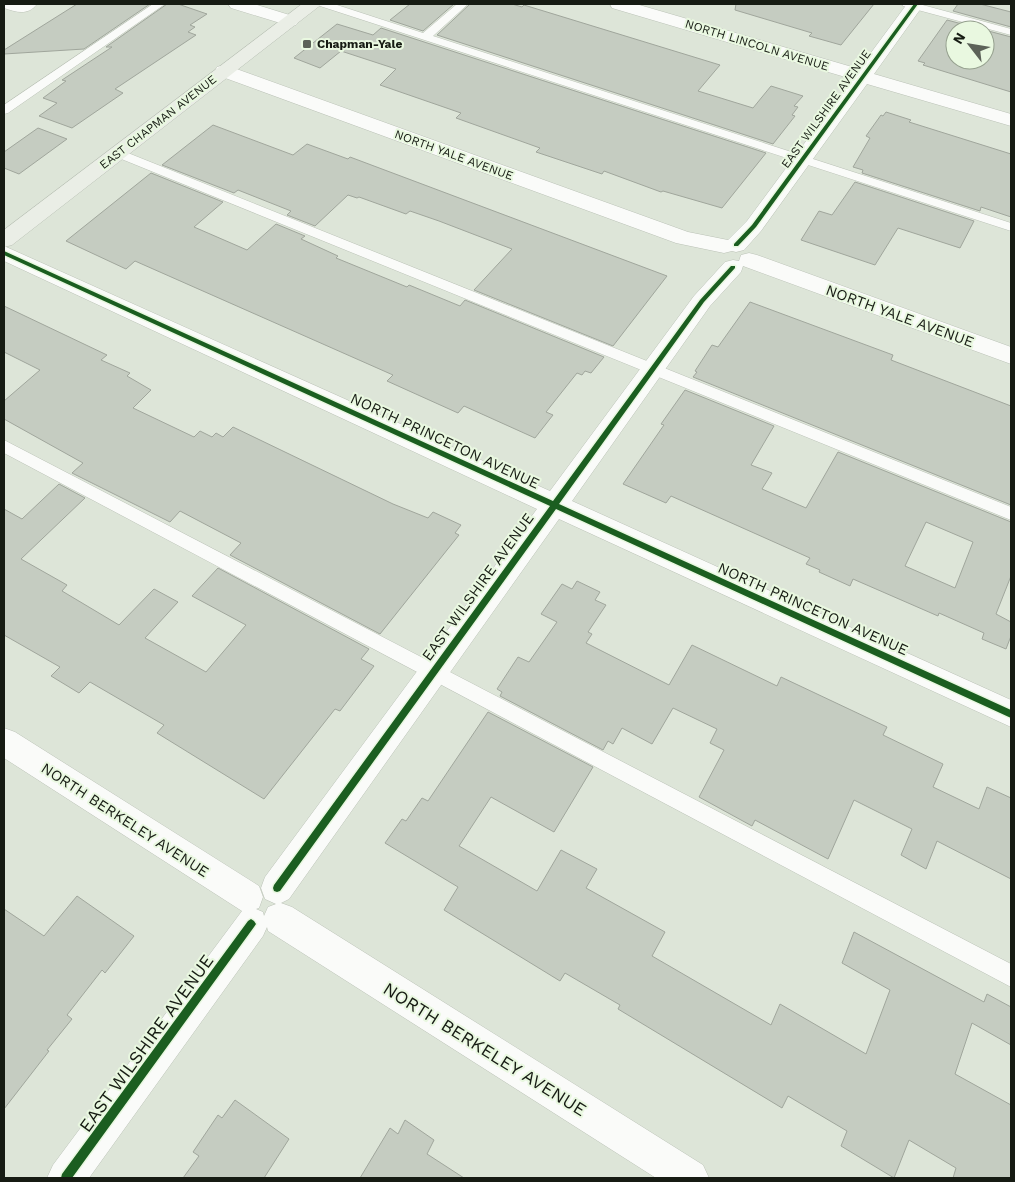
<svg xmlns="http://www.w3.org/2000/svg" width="1015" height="1182" font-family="'Work Sans',sans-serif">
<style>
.building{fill:#c5ccc1;stroke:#a0a69c;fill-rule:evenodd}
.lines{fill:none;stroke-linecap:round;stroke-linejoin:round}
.service-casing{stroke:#bbc2b7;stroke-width:1}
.minor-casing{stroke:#bbc2b7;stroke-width:1}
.secondary-casing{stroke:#bbc2b7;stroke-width:1}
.service{fill:#fafbf9;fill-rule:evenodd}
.minor{fill:#fafbf9;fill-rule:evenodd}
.secondary{fill:#eaeee6;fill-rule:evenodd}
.cycleway-casing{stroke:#e9f8e0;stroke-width:3}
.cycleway{fill:#1b5e20;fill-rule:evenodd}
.poi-dot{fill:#5c6258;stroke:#e9f8e0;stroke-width:2}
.labels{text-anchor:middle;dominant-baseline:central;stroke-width:4;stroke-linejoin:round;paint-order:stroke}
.far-poi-label{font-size:12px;font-weight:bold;fill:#161b13;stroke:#e9f8e0;text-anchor:start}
.far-street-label{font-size:12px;fill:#161b13;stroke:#e9f8e0}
.street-label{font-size:15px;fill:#161b13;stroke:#e9f8e0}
.near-street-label{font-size:18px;fill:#161b13;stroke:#e9f8e0}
</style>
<rect width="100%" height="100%" fill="#dde5d8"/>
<path class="building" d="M77,4h73l-66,45 -80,5v-4z
M167,4h11l29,10 -17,11 5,2 -7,5 8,3 -81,54 8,4 -51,35 -33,-12 18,-13 -14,-5 23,-17 -4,-1 50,-33h-6z
M410,4h44l-31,27 -33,-11z
M470,4h42l10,3 2,-2 196,60 -22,26 55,17 18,-22 32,10 -9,10 4,1 -6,8 3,1 -22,28 -336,-109z
M736,4h138l-33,41 -32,-9 3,-3 -77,-23z
M958,4h22l31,8v15l-58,-16z
M947,20l64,17v55l-88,-27 2,-2 -7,-2zM955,30h30v30h-30z
M337,24l36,11 8,-7 385,125 -44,55 -59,-17 -2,1 -57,-21 -2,3 -66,-22 4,-4 -84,-30 5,-5 -81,-28 16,-16 -55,-18 -21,17 -26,-10z
M886,112l25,8 -2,2 102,32v63l-30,-10 -1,4 -118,-38 1,-3 -10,-3 17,-29 -4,-2 15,-21 2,1z
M213,125l80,30 14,-11 41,15 2,-2 317,119 -54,70 -139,-56 38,-41 -73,-28 -29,-10 -4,3 -47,-17 -2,1 -9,-3 -33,31 -28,-11 4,-4 -53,-21 -4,3 -72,-28z
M38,128l29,11 -48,35 -15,-6v-16z
M151,173l72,29 -29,25 53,23 29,-26 29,12 -4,3 37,17 -2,2 71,29 2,-2 51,21 5,-6 139,57 -13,16 -6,-2 -3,4 -5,-2 -31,39 7,3 -18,23 -71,-32 -6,7 -71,-32 6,-6 -258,-114 -9,8 -60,-28z
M855,182l119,39 -14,27 -62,-20 -23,37 -74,-25 18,-29 13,4z
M750,302l143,53 -2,5 120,46v99l-318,-128 4,-5 -2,-1 17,-26 6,2z
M4,306l103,49 -6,5 29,13 -3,3 24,14 -18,18 61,29 6,-6 12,6 4,-4 7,4 10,-10 160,77 35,14 5,-6 28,13 -6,8 4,2 -79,99 -150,-79 11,-12 -61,-32 -10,11 -98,-49 11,-10 -79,-44v-18l36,-31 -36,-18z
M685,390l89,36 -23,39 21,8 -10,16 44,19 32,-56 173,70v54l-15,38 15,8v14l-5,13 -24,-10 2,-6 -45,-20 -1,3 -85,-37 -3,7 -31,-14 1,-2 -14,-6 4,-6 -139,-62 -5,7 -43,-19 41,-59 -3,-1zM926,522l47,20 -18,46 -50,-22z
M59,484l26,14 -64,61 46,26 -5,6 57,34 35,-36 24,13 -33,36 61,34 40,-47 -54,-29 26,-28 151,81 -8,10 13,7 -34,45 -5,-2 -71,90 -107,-66 7,-8 -74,-43 -11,11 -28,-17 9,-9 -56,-32v-126l18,10z
M577,581l23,11 -5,8 11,5 -18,27 4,2 -6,9 83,42 23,-40 85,41 4,-9 106,50 -4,8 60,29 -10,23 46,22 8,-22 24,11v81l-74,-38 -11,28 -25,-14 11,-26 -58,-29 -26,59 -73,-39 -3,6 -53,-29 25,-47 -14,-7 7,-14 -44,-21 -21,36 -30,-16 -9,16 -5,-3 -5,9 -103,-54 2,-4 -5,-3 21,-32 11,5 28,-40 -16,-8 21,-30 10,5z
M488,712l105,55 -39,65 -63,-35 -32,49 78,45 24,-41 36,19 -11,19 79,44 -13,24 119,69 9,-21 86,50 24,-64 -48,-27 12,-31 130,70 3,-8 24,13v38l-39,-22 -17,51 56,31v73h-58l3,-10 -47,-28 -15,38 -53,-32 6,-15 -59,-35 -6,12 -164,-99 2,-4 -55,-32 -5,8 -116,-71 14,-23 -73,-44 17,-24 4,2 16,-23 6,3z
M77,896l57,40 -29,37 -3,-3 -35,45 5,4 -25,31 2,1 -45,58v-200l40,27z
M235,1100l54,39 -25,39h-81l16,-22 -6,-4 25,-37 4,3z
M405,1120l29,20 -7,14 37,24h-104l30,-50 8,6z"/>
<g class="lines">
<g class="service-casing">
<path id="service" d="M153,4h12l-157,109 -4,1v-9z
M319,4h15l89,29 34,-29h11l-35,32 578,187v8l-691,-225z
M902,4h17l92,25v6l-108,-29z
M118,149l893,358v13l-897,-364 -2,-3z
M4,440l1007,524v23l-1007,-534z"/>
</g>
<g class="minor-casing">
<path id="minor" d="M4,4h33c-9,12 -21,8 -33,4z
M228,4h26l42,13 3,4 -3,4 -6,1 -59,-18z
M610,4h26l223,65 48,-65h17l-50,70 137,40v12l-144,-42 -106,147 -17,19 -8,2 -4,-1 -8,2 -48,-10 -459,-168 -2,-4 2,-4 7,-2 7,2 457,165 40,8 19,-19 105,-142 -240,-71z
M4,246l546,245 144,-195 31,-34 8,-2 6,1 2,-6 8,-2 8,2 254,92v17l-268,-98 -2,6 -31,34 -138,195 439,199v27l-452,-208 -270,380 -8,4 11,4 411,258 6,13h-53l-388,-247 -1,-4 -4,9 -174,242h-42l6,-13 189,-254 -238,-153v-30l11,4 244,154 4,11 -4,11 -3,1 7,3 1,4 4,-9 8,-3 -11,-5 -4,-11 4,-11 272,-368 -533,-248z"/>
</g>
<g class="secondary-casing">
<path id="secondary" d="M302,4h20l-310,241 -8,2v-17z"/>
</g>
<use href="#service" class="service"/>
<use href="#minor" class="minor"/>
<use href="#secondary" class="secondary"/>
<g class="cycleway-casing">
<path id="cycleway" d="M914,4h4l-162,223 -18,19h-4v-2l18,-19z
M4,251l549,250 147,-201 31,-34h4v2l-31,34 -145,202 452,206v8l-455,-209 -276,382 -3,1 -3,-1 -1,-3 1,-3 276,-379 -546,-251z
M251,919l3,2 2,3 -2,3 -182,251h-11l1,-4 186,-253z"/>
</g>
<use href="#cycleway" class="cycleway"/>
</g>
<rect class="poi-dot" x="302" y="39" width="10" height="10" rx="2.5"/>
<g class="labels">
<g class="far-poi-label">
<text x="317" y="44">Chapman-Yale</text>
</g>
<g class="far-street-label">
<text transform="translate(757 45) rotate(17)">NORTH LINCOLN AVENUE</text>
<text transform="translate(826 109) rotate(-54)">EAST WILSHIRE AVENUE</text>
<text transform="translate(158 122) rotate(-38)">EAST CHAPMAN AVENUE</text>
<text transform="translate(454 155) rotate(20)">NORTH YALE AVENUE</text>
</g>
<g class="street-label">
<text transform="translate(900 316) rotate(20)">NORTH YALE AVENUE</text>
<text transform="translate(445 441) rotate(25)">NORTH PRINCETON AVENUE</text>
<text transform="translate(478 587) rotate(-54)">EAST WILSHIRE AVENUE</text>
<text transform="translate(813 609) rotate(24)">NORTH PRINCETON AVENUE</text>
<text transform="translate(125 820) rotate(33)">NORTH BERKELEY AVENUE</text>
</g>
<g class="near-street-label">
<text transform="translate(146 1043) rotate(-54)">EAST WILSHIRE AVENUE</text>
<text transform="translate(485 1049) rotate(32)">NORTH BERKELEY AVENUE</text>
</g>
</g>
<rect width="1015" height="1182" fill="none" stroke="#161b13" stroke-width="10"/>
<g transform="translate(970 45) rotate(301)"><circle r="24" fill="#e9f8e0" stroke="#95a08e"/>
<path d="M0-4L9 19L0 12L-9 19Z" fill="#5c6258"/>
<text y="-8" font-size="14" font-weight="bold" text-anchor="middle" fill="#161b13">N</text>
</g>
</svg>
